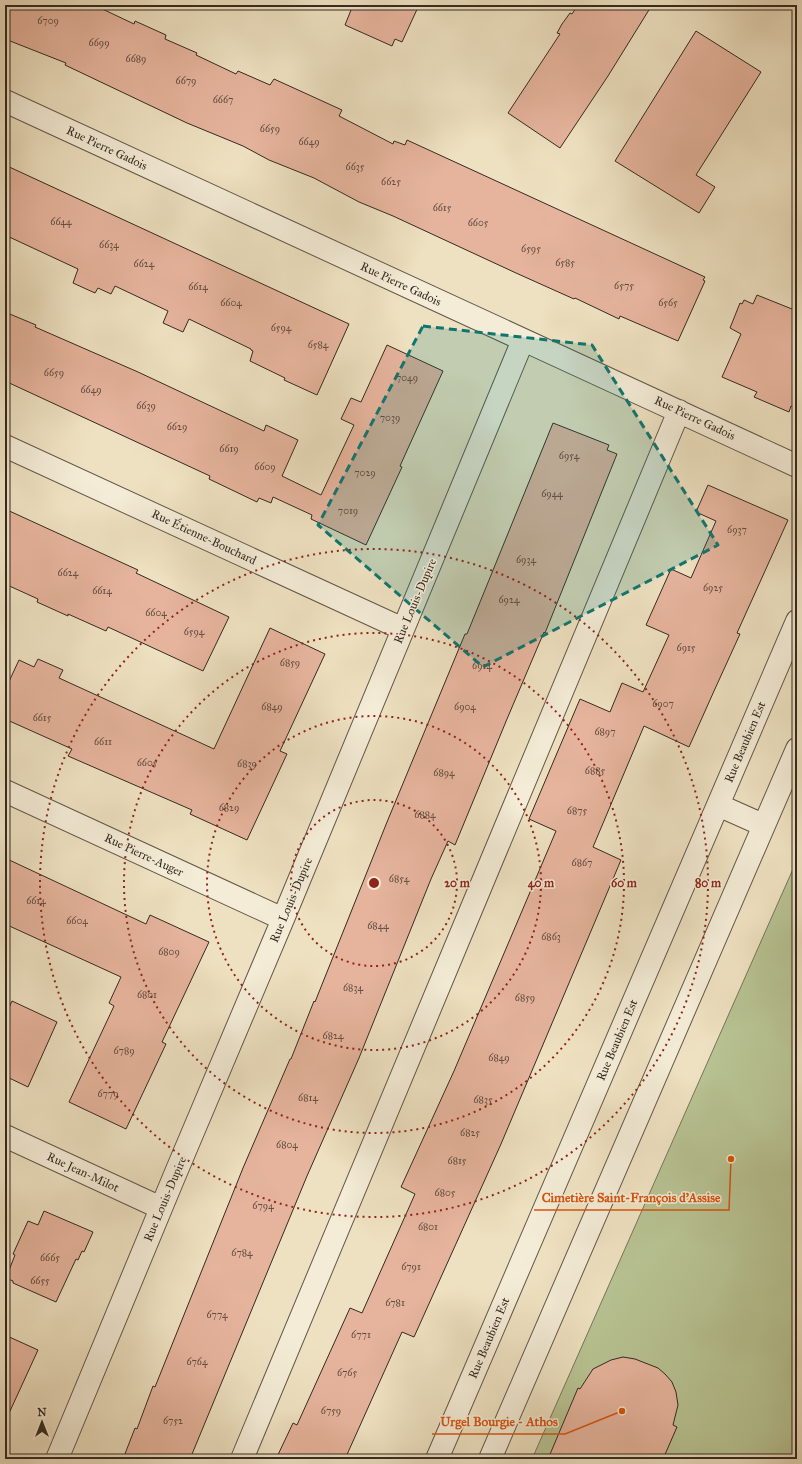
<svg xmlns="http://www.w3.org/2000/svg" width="802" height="1464" font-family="'IM FELL Great Primer',serif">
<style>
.green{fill:#b8c393;stroke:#76765a}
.building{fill:#e6b49d;stroke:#342a21}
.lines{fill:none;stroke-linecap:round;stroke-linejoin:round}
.minor-casing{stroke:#625849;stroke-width:24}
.minor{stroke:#f4ecd7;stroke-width:22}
.marked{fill:#0f766e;fill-opacity:0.2;stroke:#0f766e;stroke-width:3;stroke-dasharray:8 5;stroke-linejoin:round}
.ring{fill:none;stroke:#8f2418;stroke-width:2;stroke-dasharray:2 4}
.labels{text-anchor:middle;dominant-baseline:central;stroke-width:3;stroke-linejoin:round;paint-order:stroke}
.number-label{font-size:10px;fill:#604c40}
.street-label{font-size:12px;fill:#342a21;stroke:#f4ecd7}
.centre{fill:#8f2418;stroke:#f4ecd7;stroke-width:2}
.ring-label{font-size:12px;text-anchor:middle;font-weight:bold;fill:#8f2418;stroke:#f4ecd7;stroke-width:3;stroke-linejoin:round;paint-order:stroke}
.leader{fill:none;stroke:#d6540e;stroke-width:1.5}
.callout-dot{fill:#d6540e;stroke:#f4ecd7;stroke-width:1.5}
.callout-label{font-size:13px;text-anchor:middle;font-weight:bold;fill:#d6540e;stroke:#f4ecd7;stroke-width:3;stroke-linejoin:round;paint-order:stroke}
</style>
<rect width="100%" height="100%" fill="#eee1c1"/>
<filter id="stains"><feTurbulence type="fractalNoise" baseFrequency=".005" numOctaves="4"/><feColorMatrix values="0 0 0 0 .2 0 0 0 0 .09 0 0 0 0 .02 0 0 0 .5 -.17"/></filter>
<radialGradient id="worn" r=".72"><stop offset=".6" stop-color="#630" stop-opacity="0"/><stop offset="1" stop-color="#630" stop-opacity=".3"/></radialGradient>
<path class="green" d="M797,860v599h-265z"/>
<path class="building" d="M5,5h89l40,19 1,-3 31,14 -1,4 32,14 -1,2 40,19 2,-3 32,14 4,-6 68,31 -3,6 54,28 1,-3 11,4 2,-5 298,137 -2,3 2,1 -27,60 -58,-25 -1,3 -44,-21 -1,1 -58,-26 -123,-57 -34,-14 -45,-24 -45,-18 -26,-14 -56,-23 -122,-58 1,-2 -61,-24z
M353,5h66l-17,37 -7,-3 -3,7 -47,-21z
M578,5h74l-44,71 -48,72 -52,-35 52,-79 -3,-1 5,-9 8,-11 2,1z
M696,31l65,41 -65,103 19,12 -16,26 -84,-52z
M5,165l344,159 -32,71 -33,-15 1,-2 -35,-17 3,-10 -2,-1v-1l-62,-30 -6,13 -20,-9 5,-12 -53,-25 -4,8 -13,-6 -3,5 -22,-10 5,-14 -73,-34z
M757,295l40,16v98l-6,-3 -2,6 -35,-15 3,-5 -35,-15 19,-43 -11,-6 10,-25 2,1 2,-4 9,4z
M5,312l31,13 -1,2 103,45 126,59 2,-6 32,15 -16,36 39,19 33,-70 -13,-6 10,-21 10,4 26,-57 56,26 -43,95 2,1 -36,78 -55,-26 1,-4 -39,-18 -2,6 -12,-5 -2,4 -48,-23 1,-3 -205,-95z
M553,423l56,22 -2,5 10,4 -72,179 -1,-1 -37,87 -52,126 -7,-4 -17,38 -72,179 -52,118 -117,283h-67l12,-31 2,1 16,-43 2,1 88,-219 47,-109h1l23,-58 1,1 72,-180 78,-188h2z
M708,485l80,35 -51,113 3,1 -26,57 -25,56 -45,-21 -51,121 28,13 -120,284 -87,193 -12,-5 -57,127h-69l17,-36 4,2 53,-117 12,5 53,-119 -14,-7 53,-116 102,-240 -27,-12 51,-120 30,13 12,-29 21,9 26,-57 -23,-10 25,-56 20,9 25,-57 -20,-9z
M5,509l133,61 -2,3 93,44 -26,54 -95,-44 -2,4 -38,-17v2l-31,-14 1,-3 -33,-15z
M270,628l55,26 -45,97 7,3 -40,86 -57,-26 2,-4 -124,-54 4,-7 -67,-30v-29l14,-30 15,7 4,-8 25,11 -4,8 155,71z
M5,858l141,66 4,-9 59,27 -47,100 4,2 -40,85 -57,-27 45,-96 -5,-3 12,-26 -116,-53z
M12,1001l45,21 -29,65 -23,-11v-59z
M44,1211l49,21 -9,20 -2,-1 -4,9 -2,-1 -20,43 -43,-19v-2l-7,-3 9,-23 -2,-1 15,-33 10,4z
M5,1335l33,15 -33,72z
M623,1357l12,2 23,9 7,6 7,8 4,10 2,13 -5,20 4,2 -14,32h-115l30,-71 2,1 13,-20 18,-9z"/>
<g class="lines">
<g class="minor-casing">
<path id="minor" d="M5,101l792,365
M5,446l398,183
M5,791l278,128
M718,805l45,20
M5,1136l156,72
M57,1459l117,-282 109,-258 240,-579
M242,1459l437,-1048
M437,1459l360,-838
M490,1459l307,-710"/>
</g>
<use href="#minor" class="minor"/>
</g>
<path class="marked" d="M423,326l169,19 126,200 -235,122 -165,-142z"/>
<g class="ring">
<circle cx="374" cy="883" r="83"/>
<circle cx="374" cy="883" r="167"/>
<circle cx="374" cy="883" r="250"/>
<circle cx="374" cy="883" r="334"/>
</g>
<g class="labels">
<g class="number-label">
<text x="48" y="21">6709</text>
<text x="99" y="43">6699</text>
<text x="136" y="59">6689</text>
<text x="186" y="81">6679</text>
<text x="223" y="100">6667</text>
<text x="270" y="129">6659</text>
<text x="309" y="142">6649</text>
<text x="355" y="167">6635</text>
<text x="391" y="182">6625</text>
<text x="442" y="208">6615</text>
<text x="61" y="222">6644</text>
<text x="478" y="223">6605</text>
<text x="109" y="245">6634</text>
<text x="531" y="249">6595</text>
<text x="565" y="263">6585</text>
<text x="144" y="264">6624</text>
<text x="624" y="286">6575</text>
<text x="198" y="287">6614</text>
<text x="231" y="303">6604</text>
<text x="668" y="303">6565</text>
<text x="281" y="328">6594</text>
<text x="318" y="345">6584</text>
<text x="54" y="373">6659</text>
<text x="407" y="378">7049</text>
<text x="91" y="390">6649</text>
<text x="146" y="406">6639</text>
<text x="390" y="418">7039</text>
<text x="177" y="427">6629</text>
<text x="229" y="449">6619</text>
<text x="569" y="456">6954</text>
<text x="265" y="467">6609</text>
<text x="365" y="473">7029</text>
<text x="552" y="494">6944</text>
<text x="348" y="511">7019</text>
<text x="737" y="530">6937</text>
<text x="526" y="560">6934</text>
<text x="68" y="573">6624</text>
<text x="713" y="588">6925</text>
<text x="102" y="591">6614</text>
<text x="509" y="600">6924</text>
<text x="156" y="613">6604</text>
<text x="194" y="632">6594</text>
<text x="686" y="648">6915</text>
<text x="290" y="663">6859</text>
<text x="482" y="666">6914</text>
<text x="663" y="704">6907</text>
<text x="272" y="707">6849</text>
<text x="465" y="707">6904</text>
<text x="42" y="718">6615</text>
<text x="605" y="732">6897</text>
<text x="103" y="742">6611</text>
<text x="147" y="763">6605</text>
<text x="247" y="764">6839</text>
<text x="595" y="771">6885</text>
<text x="444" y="773">6894</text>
<text x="229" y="808">6829</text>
<text x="577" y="811">6875</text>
<text x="425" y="815">6884</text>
<text x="582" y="863">6867</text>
<text x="399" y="879">6854</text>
<text x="36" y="901">6614</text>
<text x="77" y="921">6604</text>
<text x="378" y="926">6844</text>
<text x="551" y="937">6863</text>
<text x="169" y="952">6809</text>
<text x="353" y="988">6834</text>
<text x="147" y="995">6801</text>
<text x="525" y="998">6859</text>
<text x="333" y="1036">6824</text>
<text x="124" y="1051">6789</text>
<text x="499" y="1058">6849</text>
<text x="108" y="1094">6779</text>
<text x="308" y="1098">6814</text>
<text x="483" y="1100">6835</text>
<text x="470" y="1133">6825</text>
<text x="287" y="1145">6804</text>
<text x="457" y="1161">6815</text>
<text x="445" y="1193">6805</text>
<text x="263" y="1206">6794</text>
<text x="428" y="1227">6801</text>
<text x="242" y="1253">6784</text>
<text x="50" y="1258">6665</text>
<text x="411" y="1267">6791</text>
<text x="40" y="1281">6655</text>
<text x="395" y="1303">6781</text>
<text x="217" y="1315">6774</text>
<text x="361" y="1335">6771</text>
<text x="197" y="1362">6764</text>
<text x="347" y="1373">6765</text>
<text x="331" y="1411">6759</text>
<text x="173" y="1421">6752</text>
</g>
<g class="street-label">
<text transform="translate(107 148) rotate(25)">Rue Pierre Gadois</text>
<text transform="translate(401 284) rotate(25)">Rue Pierre Gadois</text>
<text transform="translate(695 418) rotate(25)">Rue Pierre Gadois</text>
<text transform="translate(204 537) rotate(25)">Rue Étienne-Bouchard</text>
<text transform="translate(415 601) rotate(-67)">Rue Louis-Dupire</text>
<text transform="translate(745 742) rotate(-67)">Rue Beaubien Est</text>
<text transform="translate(144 855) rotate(25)">Rue Pierre-Auger</text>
<text transform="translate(291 900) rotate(-67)">Rue Louis-Dupire</text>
<text transform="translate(617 1040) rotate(-67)">Rue Beaubien Est</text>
<text transform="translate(83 1172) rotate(25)">Rue Jean-Milot</text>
<text transform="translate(165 1199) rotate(-67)">Rue Louis-Dupire</text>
<text transform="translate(489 1338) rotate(-67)">Rue Beaubien Est</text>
</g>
</g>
<circle cx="374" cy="883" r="6" class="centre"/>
<g class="ring-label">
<text x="457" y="887">20 m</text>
<text x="541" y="887">40 m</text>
<text x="624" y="887">60 m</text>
<text x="708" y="887">80 m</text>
</g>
<path class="leader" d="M731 1159L729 1210H534M622 1411L565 1434H432"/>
<g class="callout-dot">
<circle cx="731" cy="1159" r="4"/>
<circle cx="622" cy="1411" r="4"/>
</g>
<g class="callout-label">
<text x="631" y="1202">Cimetière Saint-François d'Assise</text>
<text x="499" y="1426">Urgel Bourgie - Athos</text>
</g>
<rect width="802" height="1464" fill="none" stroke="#eee1c1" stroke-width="20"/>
<rect x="6" y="6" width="790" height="1452" fill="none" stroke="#342a21" stroke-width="2"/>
<rect x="10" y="10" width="782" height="1444" fill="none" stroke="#342a21"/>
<g transform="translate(42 1422)" stroke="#f4ecd7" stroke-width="3" paint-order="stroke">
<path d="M0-3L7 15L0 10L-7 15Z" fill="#342a21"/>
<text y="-6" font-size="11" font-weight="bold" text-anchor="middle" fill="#342a21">N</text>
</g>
<rect width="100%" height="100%" filter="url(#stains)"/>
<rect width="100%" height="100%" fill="url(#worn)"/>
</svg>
